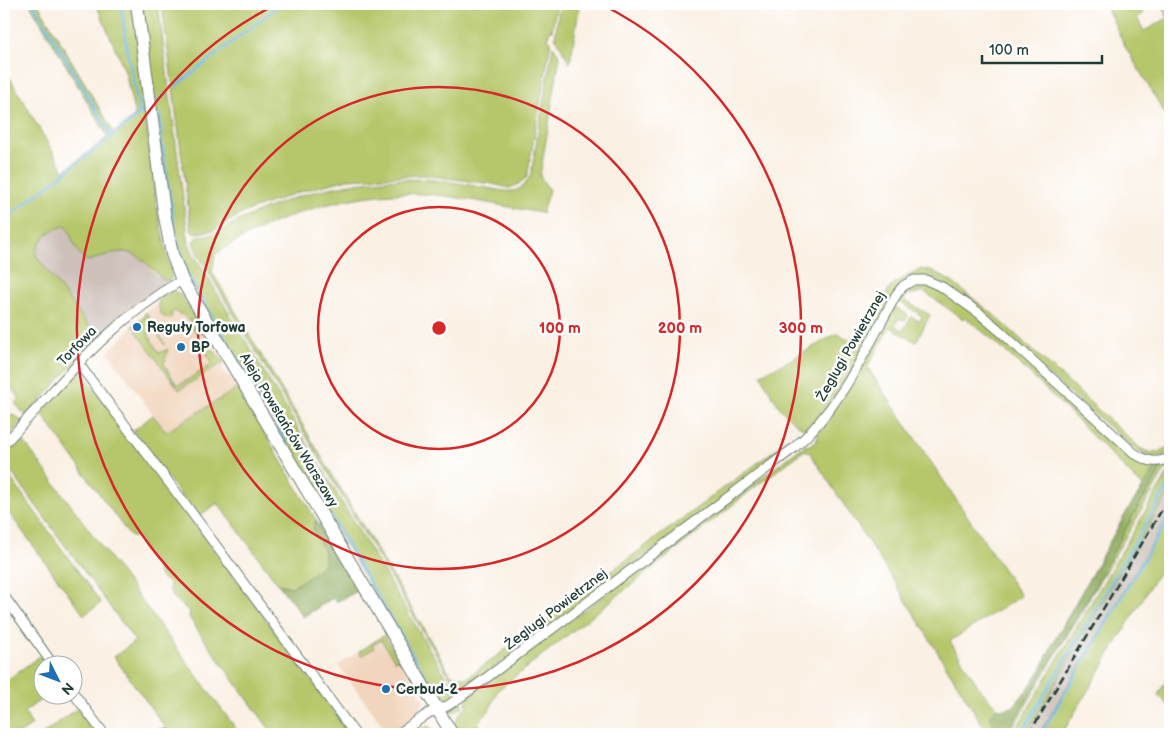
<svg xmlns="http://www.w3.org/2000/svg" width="1174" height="738" font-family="'Balsamiq Sans',sans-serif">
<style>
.built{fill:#f1d5bd}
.industrial{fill:#cec1ba}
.green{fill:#b5c76b;stroke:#6a8250}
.forest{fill:#90ac5f;stroke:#58744a}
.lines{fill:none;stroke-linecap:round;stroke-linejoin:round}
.stream{stroke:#70bae8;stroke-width:2.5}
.street-casing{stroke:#6c7c71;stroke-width:11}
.secondary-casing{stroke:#6c7c71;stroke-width:14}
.street{stroke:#fff;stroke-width:9}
.secondary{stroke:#fff;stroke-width:12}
.rail{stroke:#1f3d34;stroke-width:2.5;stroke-dasharray:8 4;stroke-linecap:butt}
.ring{fill:none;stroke:#d62828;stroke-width:2.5}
.poi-dot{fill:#1f6fb2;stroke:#fff;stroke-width:2}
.labels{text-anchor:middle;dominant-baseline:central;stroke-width:5;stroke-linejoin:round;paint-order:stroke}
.poi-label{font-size:14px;font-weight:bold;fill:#1f3d34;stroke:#fff;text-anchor:start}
.street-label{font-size:14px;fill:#1f3d34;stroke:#fff}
.centre{fill:#d62828;stroke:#fff;stroke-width:2.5}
.ring-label{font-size:15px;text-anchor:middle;font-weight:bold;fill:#d62828;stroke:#fff;stroke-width:5;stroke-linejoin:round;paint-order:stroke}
</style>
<rect width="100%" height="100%" fill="#fff"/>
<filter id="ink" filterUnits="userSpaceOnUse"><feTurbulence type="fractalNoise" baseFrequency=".02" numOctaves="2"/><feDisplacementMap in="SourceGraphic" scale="10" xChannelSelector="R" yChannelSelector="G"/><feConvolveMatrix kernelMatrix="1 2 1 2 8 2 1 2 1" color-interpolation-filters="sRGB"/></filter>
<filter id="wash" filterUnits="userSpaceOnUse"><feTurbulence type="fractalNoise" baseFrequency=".0096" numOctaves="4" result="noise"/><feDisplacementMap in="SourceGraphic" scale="20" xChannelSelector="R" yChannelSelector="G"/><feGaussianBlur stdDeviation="1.12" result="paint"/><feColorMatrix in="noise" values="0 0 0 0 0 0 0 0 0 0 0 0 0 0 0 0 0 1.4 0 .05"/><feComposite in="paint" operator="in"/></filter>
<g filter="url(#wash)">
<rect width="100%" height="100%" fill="#faf0e3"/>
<path class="built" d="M171,291h6l4,2 44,68 -2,2 1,3 -2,2 5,8h3l7,12 -71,44 -58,-80 38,-40z
M384,635l40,65 -6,15 -29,19 -51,-69z"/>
<path class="industrial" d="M67,226l9,22 7,10 5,3 33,-11 11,2 11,8 12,14 12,8 -36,27 -33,29 -62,-82v-6l3,-7 13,-13z
M1170,491v22l-103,173 -28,48h-13l90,-155z"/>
<path class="green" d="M30,4h8l76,129 21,-17 -10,-45 -29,-67h36l14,104 -2,1 13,99 15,70 -5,4c-10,-6 -15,-14 -23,-21 -19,-17 -35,-6 -56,0 -12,-6 -16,-23 -21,-35 -15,1 -31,15 -31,30l62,82 -71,77 -3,-1 -9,-11 5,-4 -9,-12 -7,5v-324l60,103 44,-34z
M142,4h16l31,240 3,7 256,429 10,14 -15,10 -4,-2 -251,-423 -13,-37 -10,-59z
M162,4h395l-5,27 -2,-2 -2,9 3,3 -24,136 -10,8 -8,3 -16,-4 -70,-9 -75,4 -49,13 -52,19 -33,19 -16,3 -5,-1 -2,-3z
M560,4h20l-10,59 -15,-26z
M1105,4h33l5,10 -6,4 7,13 24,-13 -6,-13 -7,3 -2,-4h17v118l-44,-74z
M553,46l7,10 -20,120 9,14 -7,23c-35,-6 -70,-14 -106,-18 -77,-8 -156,18 -221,59l-3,18 239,403 16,3 327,-242v9l-333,247 -11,-15 -254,-426 -3,-10c5,-6 13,-5 21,-7 6,-2 11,-6 17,-9 62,-33 132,-50 202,-45 18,1 35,5 53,8 8,1 18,4 26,3 9,-1 16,-9 19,-17z
M921,269l14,3 18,11 41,32 146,133c11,7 21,6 30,-4v8c-12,8 -20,5 -33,-1l-198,-170 -33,-1 -65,107 -32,43c-24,-7 -38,-35 -48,-56l24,-11 49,-28 4,-1 21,10 30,-55 7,-7z
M916,283l15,2 41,27 169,150 12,3 13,-2 1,4 -158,267h-3l85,-141 43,-79 24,-37 -2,-9 -13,19c-58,-58 -114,-119 -178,-170l-2,2 -40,-28 -17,5 -2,4 26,15 -14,27 -26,-15 -23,40 154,229 -71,45 30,48 17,19 -7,10 11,16h-13l-94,-153 -84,-128 -5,-3 -46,34 -261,206 -9,21 -11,11 6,12h-27l-6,-10 5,-2 3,-7 8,-9 -1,-7 3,-3 335,-250 7,-1 6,-5 1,-10 76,-124 14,9 -3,6 -6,-3 -4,8 8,4 8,-13 9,4 2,-5 -25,-16 9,-11z
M173,291l8,4 24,39 -9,-2 -7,-9 2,-1 -1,-2h-2l-6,-6h-4l-2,-3 -5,2 1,4 -5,2 -7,-6 -2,-10 2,-5z
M146,312l19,33 -10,-15 -7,4 11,19 9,-4 -4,15 13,21 4,-1 30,-19v-4l-11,-19 7,2 17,18 -45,28 -43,-59 3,-4 -2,-2 -3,3 -2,-2 13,-9 -1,-3z
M77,371l5,1 269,362h-78l-75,-103 -9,-14 1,-5c-6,-6 -18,-13 -20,-21 -1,-3 0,-6 -1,-8l-9,-6 -4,-13 -12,-12 -3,-11 -5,-4h-5l-2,-2 -86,-119 1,-10 4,-5z
M238,388l78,132 -3,9 11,22v13l-18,15 -14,8 -14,-3 -60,-81 -21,14 -64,-86 20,-16 13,17z
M4,406l5,7 11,6 1,3 -17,20z
M19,435l221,299h-70l-56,-77 21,-16 -131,-179v-13z
M4,469l97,134 -17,12 -80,-109z
M1170,470v21l-54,88 -90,155h-13z
M1170,513v40l-108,181h-23z
M384,635l15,24 -4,2 -14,-21 -9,5 2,3 -13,8 -2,-4z
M40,656l7,9 -5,1v30h4l-22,16 8,13 -13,9h-15v-52z
M1170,674v33l-12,-12z
M461,701l2,2 -1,4 -15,10 2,-7z
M78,708l15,17 4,9h-54z
M427,726l5,2 4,6h-21z"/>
<path class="forest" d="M1163,466l-29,48 -43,79 -85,141h-5l-12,-16 8,-10 6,1 10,-2 16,-20 12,-18 11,-24 75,-134 29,-43z
M316,520l42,71 -22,11 -3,-4 -30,19 -25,-33 14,3 14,-8 18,-15v-13l-11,-22z"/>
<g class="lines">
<path class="stream" d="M33,4l79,133
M121,4l6,46 13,63
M176,86l105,-82
M156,103l8,-8
M160,114l3,36 13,87 11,37 251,424
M4,220l140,-109
M443,733l1,1
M1021,734l149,-251
M1041,734l129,-219"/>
</g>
</g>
<g filter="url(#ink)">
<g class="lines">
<g class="street-casing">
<path id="street" d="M78,363l108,142 169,229
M4,444c56,-59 105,-123 178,-164
M4,596l50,70
M72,691l32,43
M162,734h5
M398,734l31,-21 18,-7 15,-10 332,-248c47,-41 72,-99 102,-153l7,-9 11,-6h12l16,7 37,26 21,18 134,122c12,8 23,12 36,4"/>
</g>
<g class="secondary-casing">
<path id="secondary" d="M137,4l27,208 8,42 10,26 270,454"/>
</g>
<use href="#street" class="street"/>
<use href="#secondary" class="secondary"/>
<path class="rail" d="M1029,734l141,-238"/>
</g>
</g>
<g class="ring">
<circle cx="439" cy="328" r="121"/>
<circle cx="439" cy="328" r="241"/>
<path d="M601 4A362 362 0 1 1 277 4"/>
</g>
<g class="poi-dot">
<circle cx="137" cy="327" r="5"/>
<circle cx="181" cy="347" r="5"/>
<circle cx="386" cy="689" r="5"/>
</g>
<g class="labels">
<g class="poi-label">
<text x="147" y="327">Reguły Torfowa</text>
<text x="191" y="347">BP</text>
<text x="396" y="689">Cerbud-2</text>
</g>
<g class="street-label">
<text transform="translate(77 346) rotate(-46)">Torfowa</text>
<text transform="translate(851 346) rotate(-60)">Żeglugi Powietrznej</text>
<text transform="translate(289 430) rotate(59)">Aleja Powstańców Warszawy</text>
<text transform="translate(556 609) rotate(-37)">Żeglugi Powietrznej</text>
</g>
</g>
<circle cx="439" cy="328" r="8" class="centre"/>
<g class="ring-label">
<text x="560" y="333">100 m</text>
<text x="680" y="333">200 m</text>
<text x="801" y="333">300 m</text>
</g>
<rect width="1174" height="738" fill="none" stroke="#fff" stroke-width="20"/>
<g transform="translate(58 680) rotate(132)"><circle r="24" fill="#ffffff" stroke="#a5b1ae"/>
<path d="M0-4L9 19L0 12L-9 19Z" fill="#1f6fb2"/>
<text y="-8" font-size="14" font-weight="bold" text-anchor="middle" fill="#1f3d34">N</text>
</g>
<path d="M982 55v8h120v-8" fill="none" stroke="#1f3d34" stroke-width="2.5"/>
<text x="989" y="55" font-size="15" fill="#1f3d34" stroke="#ffffff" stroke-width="4" paint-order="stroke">100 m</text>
</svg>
